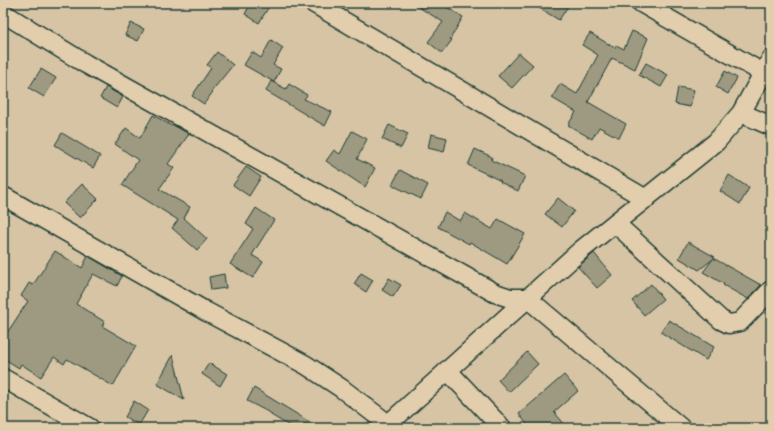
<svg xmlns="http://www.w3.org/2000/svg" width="774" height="431" font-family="Dekko,sans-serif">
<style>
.building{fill:#9d9a81;stroke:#1f3d34}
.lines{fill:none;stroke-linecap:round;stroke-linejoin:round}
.minor-casing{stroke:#1f3d34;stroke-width:21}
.minor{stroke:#e2cdac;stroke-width:18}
</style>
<rect width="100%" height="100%" fill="#d6c4a5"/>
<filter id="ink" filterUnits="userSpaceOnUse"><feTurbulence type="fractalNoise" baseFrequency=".025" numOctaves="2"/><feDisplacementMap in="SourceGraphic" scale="8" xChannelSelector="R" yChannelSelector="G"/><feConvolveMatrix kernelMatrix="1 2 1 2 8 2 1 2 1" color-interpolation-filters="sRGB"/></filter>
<g filter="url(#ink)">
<path class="building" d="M251,3h20l-12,20 -14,-9z
M412,3h28l23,14 -13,22 2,1 -10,13 -14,-11 15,-20z
M531,3h39l-11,17z
M131,23l13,6 -6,12 -13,-6z
M632,31l16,7 -13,31 -23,-11 -24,44 38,22 -7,14 -20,-11 -7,12 -24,-14 8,-13 -24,-14 8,-14 17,10 21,-39 -16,-10 8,-12 25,15 1,-3 8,4z
M271,40l12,8 -10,17 8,4 -7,13 -30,-17 8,-13 9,6z
M217,52l16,13 -22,27 1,1 -8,11 -12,-8 19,-28 -4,-3z
M519,53l14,12 -21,23 -14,-12z
M646,63l22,12 -7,12 -22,-12z
M41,69l15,9 -12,19 -15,-9z
M725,71l12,7 -9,16 -12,-7z
M271,81l15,8 3,-5 18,11 -3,4 28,13 -7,14 -59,-35z
M106,87l17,10 -6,11 -17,-10z
M678,87l16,3 -4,17 -15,-3z
M153,115l19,11 1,-1 16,9 -21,30 6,4 -15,21 31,18 -6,11 23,21 -10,11 -25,-22 6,-8 -56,-35 16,-25 -23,-16 11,-16 14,10z
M389,125l19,9 -7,14 -19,-9z
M352,131l15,8 -10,20 18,9 -10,19 -39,-26 8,-11 6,4z
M62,133l38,23 -7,12 -38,-23z
M431,134l16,4 -3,14 -16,-4z
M475,149l17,8 -1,3 34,16 -7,15 -18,-9 1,-1 -33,-16z
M246,167l15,10 -12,19 -16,-11z
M400,170l28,15 -7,14 -29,-14z
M729,175l20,13 -9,16 -20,-13z
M82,184l16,15 -18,19 -16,-15z
M558,198l16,13 -12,16 -17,-13z
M256,208l18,12 -22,35 11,7 -10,16 -23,-14 23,-35 -7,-5z
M445,212l15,9 5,-8 27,16 6,-10 27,15 -18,30 -37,-22 -1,2 -31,-17z
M688,242l27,15 -2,1 48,27 -13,14 -25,-14 1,-1 -21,-12 10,-13 -14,11 -20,-12z
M55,251l27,17 6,-12 34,20 -5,10 -24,-12 -17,30 29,18 -3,4 34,20 -23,40 -46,-27 -3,5 -10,-7 -13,20 -20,-13 -2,4 -16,-10v-19l25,-38 -7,-5 8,-13 4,2z
M594,253l18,22 -15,13 -19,-21z
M361,273l12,7 -7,12 -12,-8z
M224,274l2,14 -15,2 -2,-13z
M389,278l12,7 -8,12 -11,-7z
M651,284l12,15 -19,16 -12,-14z
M669,320l45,27 -8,13 -44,-27v-2z
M527,352l11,12 -29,28 -11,-12z
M173,355l11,45 -27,-16z
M209,363l18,11 -7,12 -18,-12z
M564,375l14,16 -24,21 14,16h-38l-11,-14z
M254,388l46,28 19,12h-26l-22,-13 1,-1 -25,-13z
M134,401l14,9 -9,15 -14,-8z"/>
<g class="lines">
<g class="minor-casing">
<path id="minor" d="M313,3l333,196
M641,3l122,70
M3,13l83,51 409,229 15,5h17l154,130
M741,113l30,13
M3,196l204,116 99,53 35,23 47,36
M615,223l106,97 8,4 11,-2 31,-32
M447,370l55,58
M3,378l87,50
M384,428l196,-177 136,-109 25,-29 30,-54"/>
</g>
<use href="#minor" class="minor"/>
</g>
</g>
<rect width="774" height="431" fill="none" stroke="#e2cdac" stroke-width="16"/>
<rect x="8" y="8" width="758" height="415" fill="none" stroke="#1f3d34" stroke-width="1.5" filter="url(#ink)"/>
</svg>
